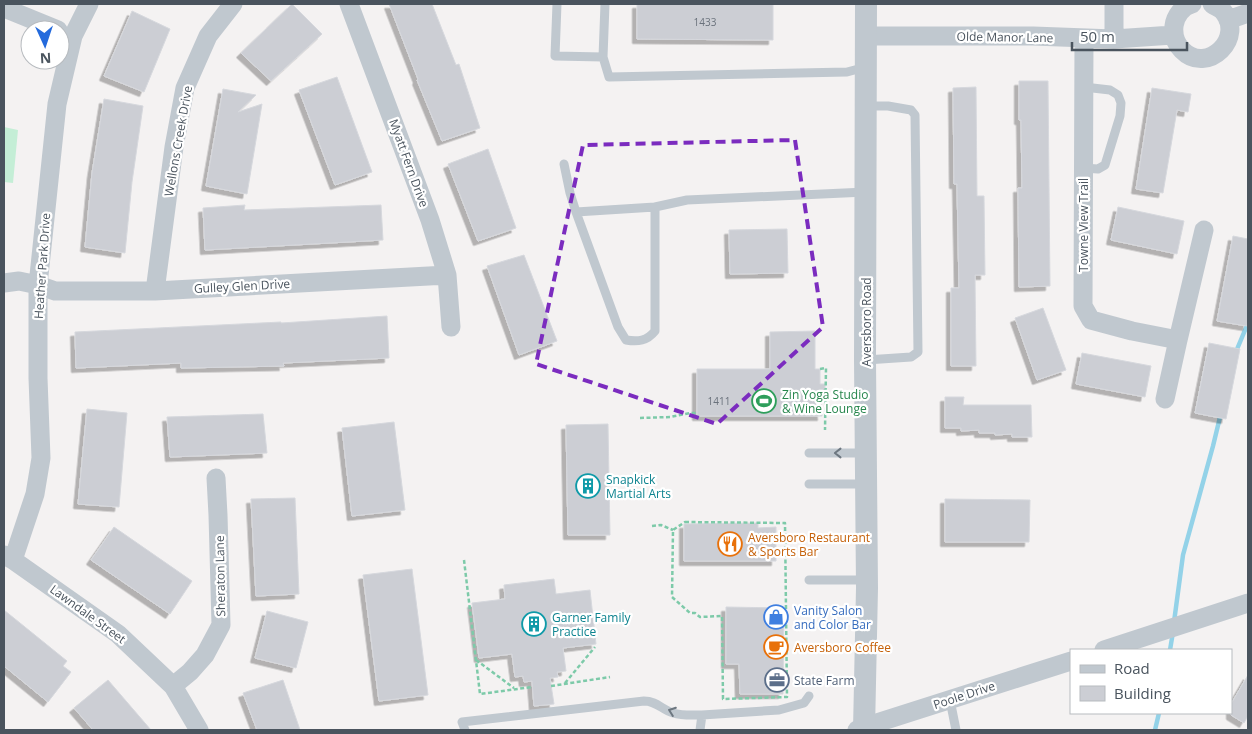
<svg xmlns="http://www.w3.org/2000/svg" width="1252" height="734" font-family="'Open Sans',sans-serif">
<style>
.green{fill:#c4eed6}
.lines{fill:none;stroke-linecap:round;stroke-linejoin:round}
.stream{stroke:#93d2e8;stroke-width:4.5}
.building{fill:#ccced4;stroke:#d6d8dd;filter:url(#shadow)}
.path{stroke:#7dcaa9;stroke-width:2.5;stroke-dasharray:4 2.5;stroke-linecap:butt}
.service{stroke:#c0c8cf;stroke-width:9}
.minor{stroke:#c0c8cf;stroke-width:19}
.tertiary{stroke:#c0c8cf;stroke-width:22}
.oneway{stroke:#6d7780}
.marked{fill:none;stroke:#7b2cbf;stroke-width:4;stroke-dasharray:10 6;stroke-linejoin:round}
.labels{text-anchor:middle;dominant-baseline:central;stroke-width:4.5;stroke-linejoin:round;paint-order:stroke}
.number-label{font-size:10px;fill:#6a727c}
.street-label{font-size:12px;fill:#4a545e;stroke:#fff}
.leisure-label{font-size:12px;fill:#27864d;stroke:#fff;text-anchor:start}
.culture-label{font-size:12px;fill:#0d838f;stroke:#fff;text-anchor:start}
.food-label{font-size:12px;fill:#c56008;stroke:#fff;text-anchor:start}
.shop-label{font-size:12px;fill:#366cbe;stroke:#fff;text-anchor:start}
.service-label{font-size:12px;fill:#4e5e75;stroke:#fff;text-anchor:start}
</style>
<defs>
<filter id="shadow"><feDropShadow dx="-4.5" dy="4.5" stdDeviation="0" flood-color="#0004"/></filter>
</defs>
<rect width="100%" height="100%" fill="#f4f2f2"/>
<path class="green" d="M4,127l14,3 -5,53 -9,-1z"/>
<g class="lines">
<path class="stream" d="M1235,354l13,-31
M1174,622l9,-67 30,-109 8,-33
M1170,650l3,-18
M1155,730l4,-17"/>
</g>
<path class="building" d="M292,4l30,30 -51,47 -30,-28z
M389,4h43l24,61 3,-1 21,64 -38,13 -25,-61 1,-1z
M637,4h136v36l-136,-1z
M132,11l38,18 -26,63 -40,-16z
M337,77l35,95 -37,13 -36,-95z
M1019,81h29l2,205 -31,1 -1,-99h4l-1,-68h-2z
M976,87l1,109h7l1,79h-10l1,91h-25v-78h8l-2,-104h-3l-1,-96z
M1152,88l39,6 -3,18 -11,-2 -14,83 -27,-4z
M223,89l33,6 -18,17 24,-8 -15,90 -41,-8z
M104,99l39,7 -11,76 -7,71 -40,-6 7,-74z
M488,149l28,79 -38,13 -30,-77z
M245,205l-1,5 137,-5 2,35 -178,10 -2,-42z
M1118,207l66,14 -7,33 -66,-14z
M787,229l1,44 -58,1 -1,-44z
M1233,236l15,3v80l-1,7 -30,-5z
M524,255l33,86 -38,14 -32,-89z
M1043,308l23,62 -29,10 -22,-62z
M387,316l2,42 -106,5 1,3 -103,2v-5l-105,5 -1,-36 206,-10v1z
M815,331v38h5v15h5v17h-4l1,15h-125v-47h73v-37z
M1209,343l31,6 -14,70 -31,-6z
M1082,353l69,13 -6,31 -69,-13z
M945,397h19l-1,8h68l1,32h-20v-3l-17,1v-2h-16v-3l-18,1v-3h-16z
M87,409l40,4 -8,94 -41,-3z
M263,414l4,39 -97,4 -3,-40z
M394,422l11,88 -53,6 -10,-88z
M608,424l2,111h-42l-2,-110z
M295,498l4,96 -43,2 -5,-97z
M945,499l85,1 -1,42h-84z
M758,523v5l18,-1v34h-92v-37z
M114,527l78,54 -22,33 -79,-54z
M412,569l16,126 -49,6 -16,-126z
M554,579l2,15 34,-4 6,54 -33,4 3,23 -9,1 1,5 -8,1 4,26 -20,2 -2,-25 -8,1 -1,-6 -8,1 -3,-23 -33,4 -7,-55 33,-4 -1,-14z
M726,607l58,1 -1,86h-43l-1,-30h-13z
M4,610l63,51 -4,5 8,6 -23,30 -44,-36z
M267,611l41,11 -12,46 -41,-10z
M1248,675v41l-4,7 -13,-8v-11z
M108,680l43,50h-58l-19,-22z
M283,680l17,50h-43l-14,-37z"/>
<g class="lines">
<path class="path" d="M820,369l6,-1 -1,62
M826,393l19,-1
M640,418l30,-1 20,-4h7
M685,522l100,1 2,174 -64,2 -1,-83 -22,1 -5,-4h-5l-18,-16 1,-67z
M652,526l9,-1 12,5
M464,560l16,134 52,-7
M476,660l38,28
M565,683l30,-36
M551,686l59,-9"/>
<path class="service" d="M557,4l-2,52 48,1
M605,4l-2,53 6,20 238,-5 19,-5
M866,106h22l23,4 4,5 3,237 -7,5 -45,3
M564,164l6,29 6,19
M1083,168l15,1 7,-4 15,-49 1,-13 -3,-8 -8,-5 -26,-3
M655,207l-79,5 42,115 8,13c12,2 21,1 29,-9v-124l32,-7 179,-8
M809,453h57
M809,484h57
M809,580h57
M950,700l6,30
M465,730l-3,-8 182,-21c13,0 18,9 29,12 10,3 19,2 29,2
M700,730l2,-15 77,-5 25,-7 5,-7"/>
<path class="minor" d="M349,4l81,216 17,55 4,52
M1114,4v35
M1192,4c-9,2 -17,12 -18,22 -1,9 1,17 8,24 25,26 65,-13 40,-40 -3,-2 -7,-4 -10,-6
M4,8l54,22
M1228,20l20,-7
M866,36h167l81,3 59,-4
M1084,39l-1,267 8,14 41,11 46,9 -13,59
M4,283l15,-2 19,4 17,6h100l292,-16
M155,291l19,-144 11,-59 23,-52 25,-32
M1178,340l26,-110
M4,555l9,5 105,74 55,52 26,44
M13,560l22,-66 6,-36 -3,-80v-93l19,-181 16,-68 16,-32
M1104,650l144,-47
M173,686l17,-14 15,-17 16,-30 -3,-110 -2,-37
M857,730l7,-3 207,-66"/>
<path class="tertiary" d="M864,730l3,-142 -2,-228 1,-356"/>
</g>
<defs><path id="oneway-chevron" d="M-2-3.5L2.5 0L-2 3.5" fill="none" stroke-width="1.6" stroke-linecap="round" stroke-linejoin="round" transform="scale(1.25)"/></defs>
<g class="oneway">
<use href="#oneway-chevron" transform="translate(838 453) rotate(180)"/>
<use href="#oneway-chevron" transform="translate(672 711) rotate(-160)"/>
</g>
<path class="marked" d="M795,140l28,187 -106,97 -181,-60 47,-219z"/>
<defs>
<g id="stadium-ring" transform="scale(1.25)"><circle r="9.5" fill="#fff" stroke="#2e9e5b" stroke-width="1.5"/><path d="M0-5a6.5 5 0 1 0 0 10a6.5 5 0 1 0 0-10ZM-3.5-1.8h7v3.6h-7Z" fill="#2e9e5b"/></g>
<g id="building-ring" transform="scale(1.25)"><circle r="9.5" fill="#fff" stroke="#0f9aa8" stroke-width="1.5"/><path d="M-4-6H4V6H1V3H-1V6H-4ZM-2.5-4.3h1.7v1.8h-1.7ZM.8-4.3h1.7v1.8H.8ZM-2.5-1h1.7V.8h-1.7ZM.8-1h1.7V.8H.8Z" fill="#0f9aa8"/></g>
<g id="restaurant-ring" transform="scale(1.25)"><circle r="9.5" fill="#fff" stroke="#e8710a" stroke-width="1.5"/><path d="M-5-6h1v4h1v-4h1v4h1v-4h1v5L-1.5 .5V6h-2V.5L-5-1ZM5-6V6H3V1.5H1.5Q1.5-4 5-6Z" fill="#e8710a"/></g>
<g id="shop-ring" transform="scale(1.25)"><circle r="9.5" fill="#fff" stroke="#3f7fe0" stroke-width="1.5"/><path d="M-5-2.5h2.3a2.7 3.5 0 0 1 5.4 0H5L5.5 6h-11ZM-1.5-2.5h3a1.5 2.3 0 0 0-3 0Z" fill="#3f7fe0"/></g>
<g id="cafe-ring" transform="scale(1.25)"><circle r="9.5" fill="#fff" stroke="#e8710a" stroke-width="1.5"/><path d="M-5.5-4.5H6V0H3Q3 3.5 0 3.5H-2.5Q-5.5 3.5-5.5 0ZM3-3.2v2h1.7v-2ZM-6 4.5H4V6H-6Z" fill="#e8710a"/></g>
<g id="office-ring" transform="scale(1.25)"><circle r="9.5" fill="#fff" stroke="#5c6f8a" stroke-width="1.5"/><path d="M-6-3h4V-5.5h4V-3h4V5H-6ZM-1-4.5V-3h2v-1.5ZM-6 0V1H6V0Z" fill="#5c6f8a"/></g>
</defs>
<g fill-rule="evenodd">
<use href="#stadium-ring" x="764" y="401"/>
<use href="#building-ring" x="588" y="486"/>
<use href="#restaurant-ring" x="730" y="544"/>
<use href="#shop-ring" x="776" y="617"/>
<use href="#building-ring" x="534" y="624"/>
<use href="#cafe-ring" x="776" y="647"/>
<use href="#office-ring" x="777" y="680"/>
</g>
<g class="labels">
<g class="number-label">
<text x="705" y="22">1433</text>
<text x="719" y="401">1411</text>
</g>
<g class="street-label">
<text transform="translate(1005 37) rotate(1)">Olde Manor Lane</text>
<text transform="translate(178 141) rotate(-80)">Wellons Creek Drive</text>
<text transform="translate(409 163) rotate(70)">Myatt Fern Drive</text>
<text transform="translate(1083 225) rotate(-90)">Towne View Trail</text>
<text transform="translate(42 266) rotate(-86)">Heather Park Drive</text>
<text transform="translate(242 286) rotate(-3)">Gulley Glen Drive</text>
<text transform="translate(866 322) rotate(-90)">Aversboro Road</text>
<text transform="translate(220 576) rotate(-91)">Sheraton Lane</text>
<text transform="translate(88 614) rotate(36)">Lawndale Street</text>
<text transform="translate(964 695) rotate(-18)">Poole Drive</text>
</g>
<g class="leisure-label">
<text x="782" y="394">Zin Yoga Studio<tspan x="782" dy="14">&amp; Wine Lounge</tspan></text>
</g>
<g class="culture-label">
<text x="606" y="479">Snapkick<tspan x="606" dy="14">Martial Arts</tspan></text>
<text x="552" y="617">Garner Family<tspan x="552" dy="14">Practice</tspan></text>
</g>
<g class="food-label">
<text x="748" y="537">Aversboro Restaurant<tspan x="748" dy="14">&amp; Sports Bar</tspan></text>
<text x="794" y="647">Aversboro Coffee</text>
</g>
<g class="shop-label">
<text x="794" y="610">Vanity Salon<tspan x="794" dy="14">and Color Bar</tspan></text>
</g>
<g class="service-label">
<text x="794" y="680">State Farm</text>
</g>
</g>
<rect width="1252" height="734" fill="none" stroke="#4a545e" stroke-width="10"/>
<rect x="1070" y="649" width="162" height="65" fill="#ffffff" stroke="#b7bbbf"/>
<rect x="1080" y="665" width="25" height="8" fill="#c0c8cf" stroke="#b7bbbf"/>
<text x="1114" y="674" font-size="15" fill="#4a545e">Road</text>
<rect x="1080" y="686" width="25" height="15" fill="#ccced4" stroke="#b7bbbf"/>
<text x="1114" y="699" font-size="15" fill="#4a545e">Building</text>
<g transform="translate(45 45) rotate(177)"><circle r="24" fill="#ffffff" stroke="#b7bbbf"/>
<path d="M0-4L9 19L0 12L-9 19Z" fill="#246adc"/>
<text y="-8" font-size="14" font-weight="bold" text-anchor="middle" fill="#4a545e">N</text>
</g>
<path d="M1072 42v8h115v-8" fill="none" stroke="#4a545e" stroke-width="2.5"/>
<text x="1080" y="42" font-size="15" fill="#4a545e" stroke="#ffffff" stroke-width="4" paint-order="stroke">50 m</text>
</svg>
